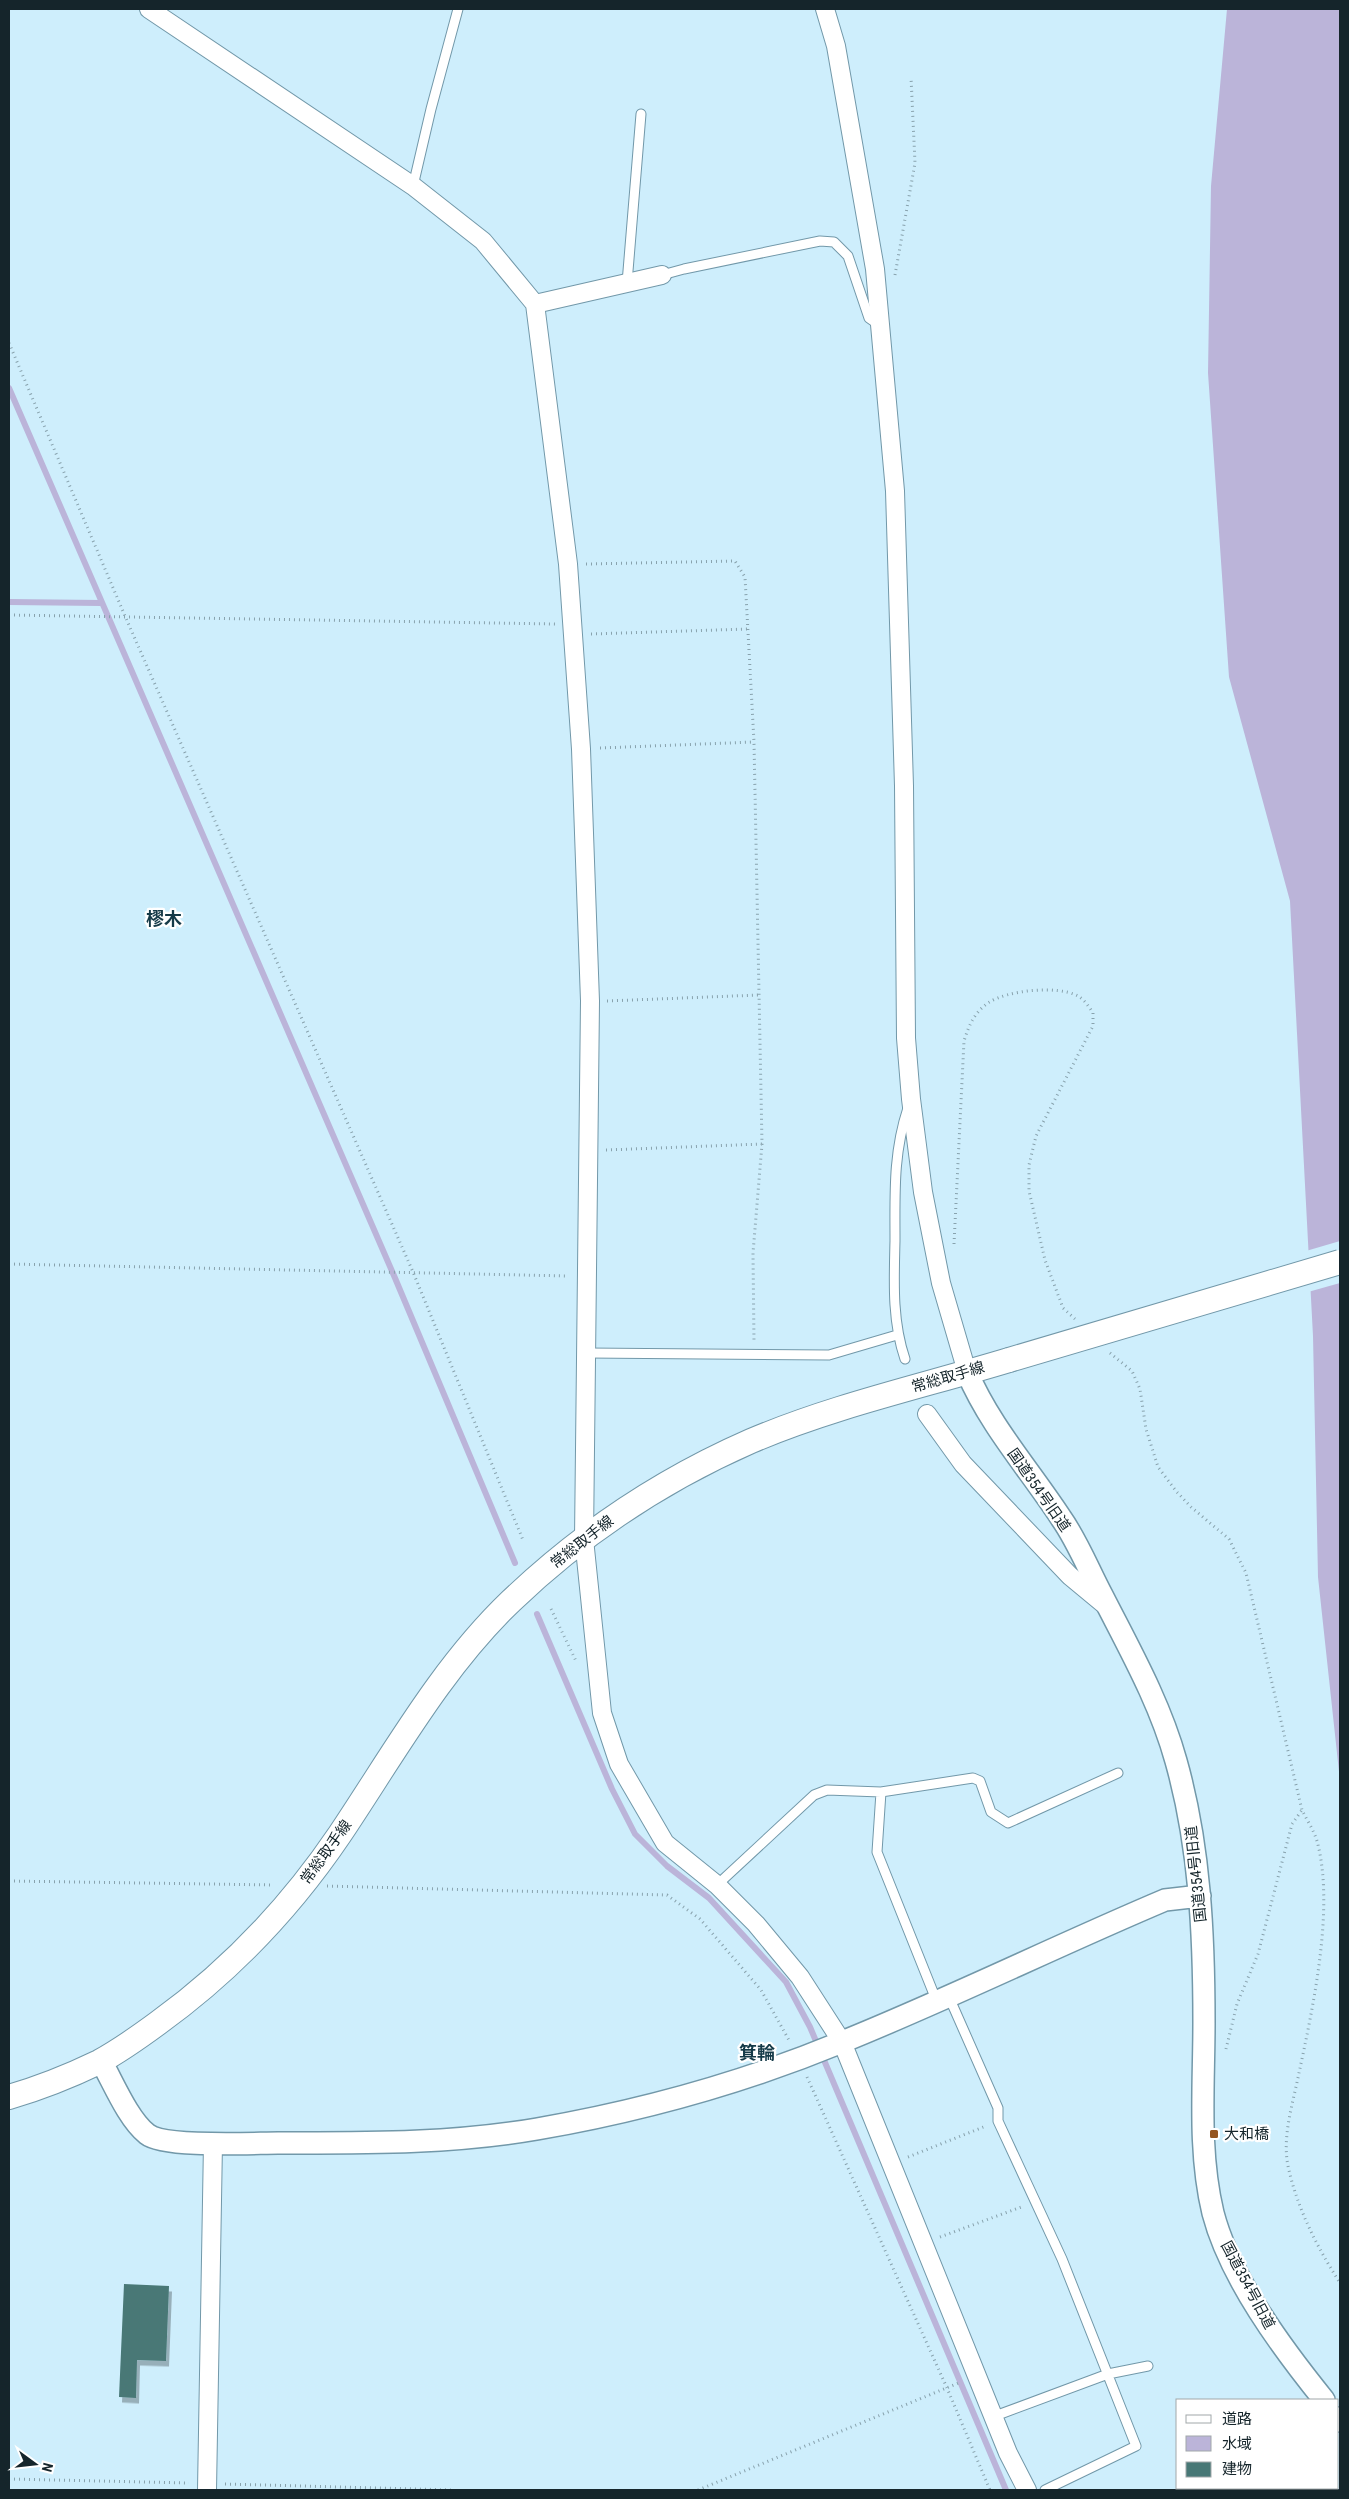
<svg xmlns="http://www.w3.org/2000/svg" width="1349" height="2499" font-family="'Roboto Condensed','Noto Sans JP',sans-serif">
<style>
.water{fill:#bbb4d9}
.pier{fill:#ceeefc}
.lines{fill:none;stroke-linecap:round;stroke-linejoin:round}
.stream{stroke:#bbb4d9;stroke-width:6}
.building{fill:#487876;filter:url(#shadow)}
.service-casing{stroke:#7298a9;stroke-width:11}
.minor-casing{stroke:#7298a9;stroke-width:20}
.tertiary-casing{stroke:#7298a9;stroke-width:24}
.secondary-casing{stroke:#7298a9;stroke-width:26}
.path{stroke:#88a2ad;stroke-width:3;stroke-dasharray:1 4;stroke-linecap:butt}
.service{stroke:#fff;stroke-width:9}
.minor{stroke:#fff;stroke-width:18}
.tertiary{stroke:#fff;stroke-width:21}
.secondary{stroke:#fff;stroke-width:24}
.secondary-bridge-casing{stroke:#7298a9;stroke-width:26;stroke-linecap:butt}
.secondary-bridge{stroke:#fff;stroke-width:24}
.poi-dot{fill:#95551f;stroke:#fff;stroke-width:2}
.labels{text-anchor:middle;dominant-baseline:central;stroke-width:4.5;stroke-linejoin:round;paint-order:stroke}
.street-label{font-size:15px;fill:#15252b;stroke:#fff}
.poi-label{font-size:15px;fill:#15252b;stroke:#fff;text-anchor:start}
.quarter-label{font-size:18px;font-weight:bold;fill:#153a48;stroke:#fff}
</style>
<defs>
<filter id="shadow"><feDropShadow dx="3" dy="5.5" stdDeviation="0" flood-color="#0004"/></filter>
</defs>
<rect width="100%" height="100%" fill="#ceeefc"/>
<path class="water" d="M1227,9h113v1772l-22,-204 -5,-241 -23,-435 -61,-224 -21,-304 3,-187z"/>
<path class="pier" d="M1340,1241v42l-32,9 -2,-41z"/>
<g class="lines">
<path class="stream" d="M9,388l386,890 120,285
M9,602l92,1
M537,1614l75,175 23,45 32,32 42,32 77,84 24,45 196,463"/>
</g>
<path class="building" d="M124,2284l45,2 -3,75 -29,-1 -1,38 -17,-1z"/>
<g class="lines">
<g class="service-casing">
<path id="service" d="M413,186l18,-77 27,-100
M662,275l22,-6 136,-28 14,1 14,14 21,62 10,7
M627,283l14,-169
M587,1353l242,2 68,-20
M905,1359c-13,-38 -11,-78 -10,-118 0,-47 -2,-88 13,-133
M881,1792l-4,60 60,150
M717,1885l97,-90 13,-5 54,2 92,-14 7,3 11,31 17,11 110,-50
M949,1997l49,111v13l64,138 74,187 -91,44
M995,2416l113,-42 40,-8"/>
</g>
<g class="minor-casing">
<path id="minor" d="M149,9l264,177 70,55 52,63 33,260 13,185 9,252 -6,538 18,174 17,51 46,79 52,42 39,39 44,53 42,65 166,411 19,37
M825,9l11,37 39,223 20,222 9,295 2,252 5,61 12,93 18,91 26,89
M535,304l127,-29
M927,1414l36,50 107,112 35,29
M207,2490l6,-347"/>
</g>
<g class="tertiary-casing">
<path id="tertiary" d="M967,1372c23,54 62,97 94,146 17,24 28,53 42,79 27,53 57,106 73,164 24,85 28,174 28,262 0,63 -6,128 9,190 17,65 69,135 111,187
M101,2061c12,21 27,58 46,73 17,14 106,9 131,9 87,0 173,1 259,-14 104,-18 208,-47 305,-87 109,-44 214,-96 323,-142l35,-4
M1338,2418l2,3"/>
</g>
<g class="secondary-casing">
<path id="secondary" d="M9,2097c31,-9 61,-21 90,-35 20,-11 40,-25 59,-39 72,-52 132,-115 182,-189 53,-79 101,-166 171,-233 70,-67 151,-121 240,-160 82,-35 172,-55 258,-81"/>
</g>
<path class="path" d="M895,275l20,-112 -4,-86
M9,343l116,273 288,656 110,268
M586,564l149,-3 10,16 9,165 8,402 -9,109 1,89
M9,615l547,9
M591,634l157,-5
M600,748l154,-6
M607,1001l152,-6
M606,1150l156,-6
M954,1244l10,-203c5,-16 10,-28 24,-38 19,-13 70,-18 90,-7 7,4 11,11 15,17v13l-57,110 -7,29v26l16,69 18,48 12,11
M9,1264l559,12
M1110,1353l22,18 8,18 6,40 12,38 18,24 15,16 38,32 17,34 56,237c5,10 12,21 15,31 18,66 -4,166 -18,232 -6,30 -17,63 -11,93 9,42 29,81 52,117
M551,1609l25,52
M9,1881l265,4
M327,1886l340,9 33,24 61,71 29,52
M1226,2049l11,-45 21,-50 34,-130 10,-14
M807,2077l140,311 43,102
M908,2157l78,-31
M940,2237l84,-31
M9,2479l180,4
M225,2484l229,6
M698,2490l263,-108"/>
<use href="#service" class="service"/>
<use href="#minor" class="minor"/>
<use href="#tertiary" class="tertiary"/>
<use href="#secondary" class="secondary"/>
<g class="secondary-bridge-casing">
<path id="secondary-bridge" d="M1009,1360l331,-98"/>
</g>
<use href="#secondary-bridge" class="secondary-bridge"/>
</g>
<rect class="poi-dot" x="1209" y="2129" width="10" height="10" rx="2.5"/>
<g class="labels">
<g class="street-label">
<text transform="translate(948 1377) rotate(-16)">常総取手線</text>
<text transform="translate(1039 1490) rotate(55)">国道354号旧道</text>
<text transform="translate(582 1542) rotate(-38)">常総取手線</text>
<text transform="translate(326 1852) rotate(-54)">常総取手線</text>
<text transform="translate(1196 1874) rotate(-96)">国道354号旧道</text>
<text transform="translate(1248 2285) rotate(62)">国道354号旧道</text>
</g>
<g class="poi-label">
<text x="1224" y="2134">大和橋</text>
</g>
<g class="quarter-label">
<text x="164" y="918">樛木</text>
<text x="757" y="2052">箕輪</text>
</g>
</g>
<rect width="1349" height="2499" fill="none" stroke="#15252b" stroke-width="20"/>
<rect x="1176" y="2399" width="162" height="90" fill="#ffffff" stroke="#a1a8aa"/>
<rect x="1186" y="2415" width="25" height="8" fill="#ffffff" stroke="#a1a8aa"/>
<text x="1222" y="2424" font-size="15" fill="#15252b">道路</text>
<rect x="1186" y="2436" width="25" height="15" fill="#bbb4d9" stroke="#a1a8aa"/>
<text x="1222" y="2449" font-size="15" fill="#15252b">水域</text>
<rect x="1186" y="2462" width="25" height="15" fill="#487876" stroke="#a1a8aa"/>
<text x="1222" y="2474" font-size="15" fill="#15252b">建物</text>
<g transform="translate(35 2464) rotate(105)" stroke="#ffffff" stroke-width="4" paint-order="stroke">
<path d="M0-4L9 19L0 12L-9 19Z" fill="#15252b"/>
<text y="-8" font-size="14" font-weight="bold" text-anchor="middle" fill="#15252b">N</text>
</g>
</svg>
